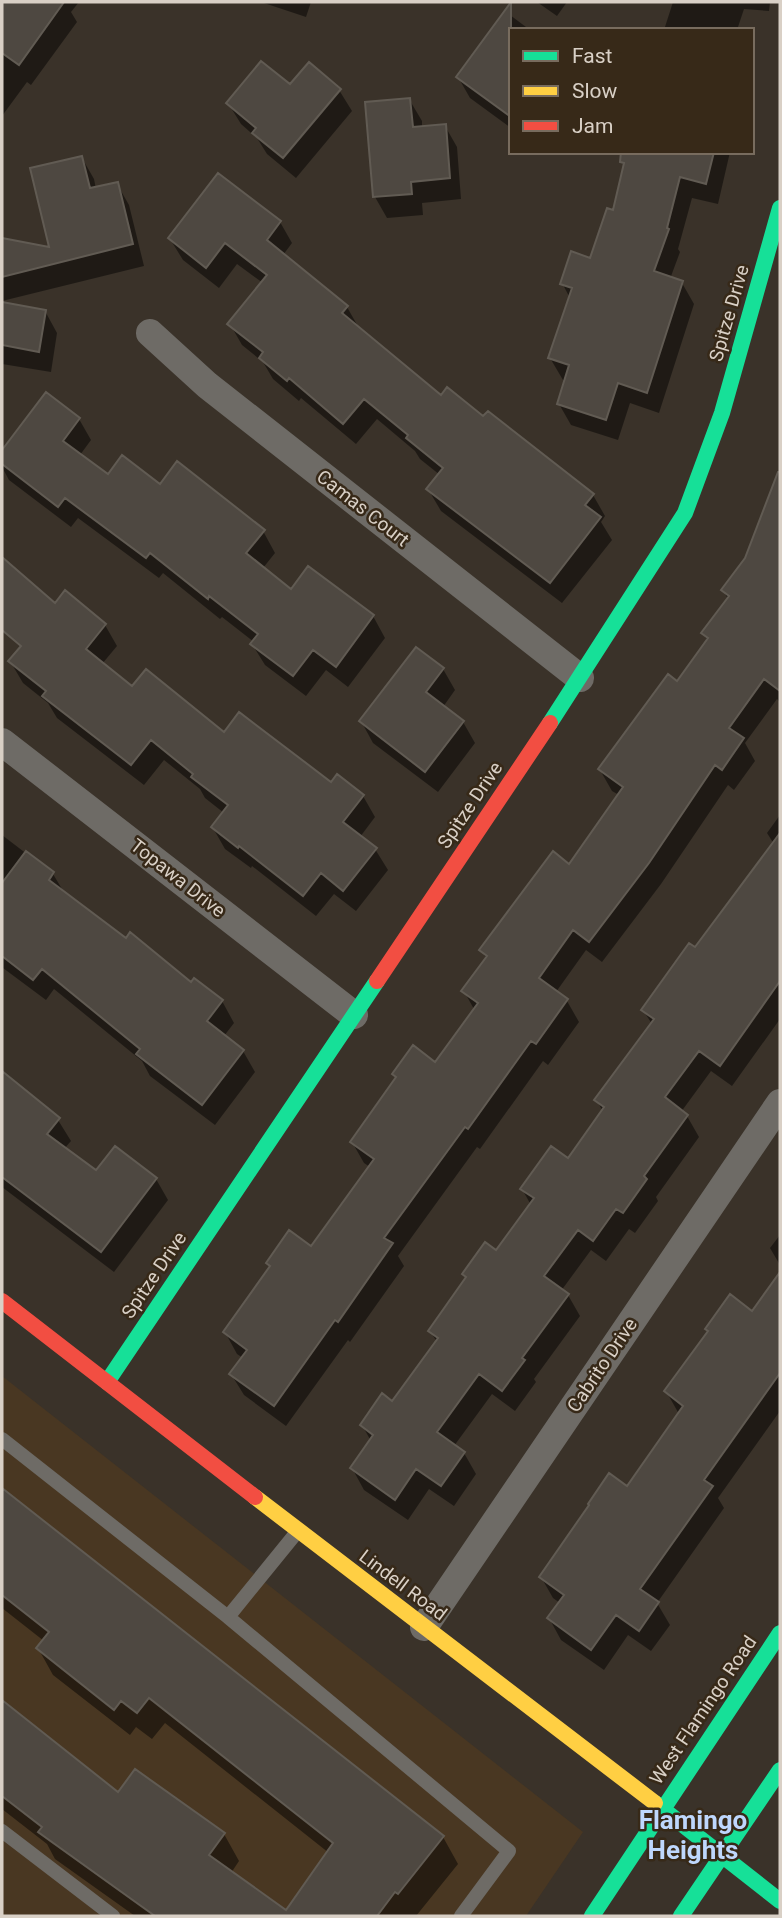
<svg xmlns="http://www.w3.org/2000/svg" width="782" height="1918" font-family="Roboto,sans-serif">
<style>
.built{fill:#493722}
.shadow{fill:#0007}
.building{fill:#4e4841;stroke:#615b53;stroke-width:2}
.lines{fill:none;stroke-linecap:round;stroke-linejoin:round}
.lane{stroke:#6e6b66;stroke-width:14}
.street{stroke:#6e6b66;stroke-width:28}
.fast{stroke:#16e098;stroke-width:16}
.slow{stroke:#ffcf43;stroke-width:16}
.jam{stroke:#f24e42;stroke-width:16}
.labels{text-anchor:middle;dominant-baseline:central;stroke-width:5;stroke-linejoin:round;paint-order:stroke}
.street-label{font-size:19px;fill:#d9d0c6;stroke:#372918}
.district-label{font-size:26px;font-weight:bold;fill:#bed7fd;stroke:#372918}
</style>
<rect width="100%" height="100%" fill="#3a3229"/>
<path class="built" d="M2,1376l581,456 -57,84h-524z"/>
<path class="shadow" d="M2,2h77l-8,10 6,10 -46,63 -4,-3 -25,34z
M261,2h50l-5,15z
M537,2h30l-10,14z
M673,2h97l-1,9 -25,-2 -7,21h-73z
M506,12l24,18h-19v98l-41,-30 -12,-21z
M290,87l49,3 13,21 -56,67 -29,-24 -10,-16 -16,-14 -13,-21z
M409,99l13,22v7l23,-2 12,21 4,52 -39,4 1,12 -36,3 -12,-21z
M624,152h106l-12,52 -26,-6 -14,51 2,3 -10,27 12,4 12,21 -35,109 -29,-10 -12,37 -47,-15 -12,-21 7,-23 -3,-1 -13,-22 20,-60 -8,-15 29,-23 23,-48 13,-54z
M82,158l12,21 2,10 21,-5 12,21 15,61 -142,35v-61l50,9z
M280,222l12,21 -9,12 64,52 13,23 81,67 42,22 110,76 12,21 -4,6 11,18 -50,63 -121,-92 -13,-22 12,-14 -20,-16 -5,-8 -38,-32 -21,25 -55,-46 -2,3 -26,-22 -10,-17 -21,-17 -12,-21 33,-41 -26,-19 -18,24 -36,-28 -13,-21z
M2,304l43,7 12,22 -6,39 -49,-8z
M46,394l33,25 12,21 -11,15 28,22 53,9 102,45 12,22 -12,15 29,24 81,24 12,22 -37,49 -22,-17 -20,26 -41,-31 -13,-21 2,-2 -32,-25 -2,2 -57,-46 -4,5 -81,-60 -7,9 -62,-47 -7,-13v-14z
M743,564l37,28v110l-3,-3 -32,44 10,18 -21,29 -6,-5 -67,99 -59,78 -16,-12 -30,42 11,9 12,21 -31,43 -5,-4 -63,88 -3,-2 -79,109 6,10 -54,76 -2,-2 -62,86 -42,-31 -13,-21 12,-16 -6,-4 -12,-22 46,-65 -3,-4 44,-15 58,-81 -6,-4 -12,-21 45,-63 -3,-4 42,-11 39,-53 -11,-20 23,-32 -6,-9 89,-84 49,-71 -7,-4 -12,-21 78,-87 30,-42 -5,-8 25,-34 -5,-9z
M105,625l12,21 -15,18 31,25 198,96 32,11 12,21 -15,20 15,12 13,21 -32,41 -22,-17 -18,22 -64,-50 -1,2 -26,-19 -12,-21 11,-15 -19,-15 -5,-9 -36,-29 -20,25 -87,-67 -9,-15 -25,-20 -13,-22z
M443,669l12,21 -12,17 20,15 12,21 -37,49 -65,-49 -12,-22z
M780,815v204l-48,67 -21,-15 -30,41 6,4 12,21 -43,60 2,4 -23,32 -6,-4 -23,32 -15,-11 -30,41 7,4 12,21 -46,63 2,3 -21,29 -23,-17 -38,52 10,7 12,21 -22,32 -25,-17 -21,31 -44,-30 -12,-22 19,-27 -9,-16 31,-22 44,-61 -7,-11 67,-78 34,-48 -9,-16 46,-29 35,-48 -6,-12 55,-76 -9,-14 52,-60 79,-106 -7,-11z
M2,835l51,39 12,20 61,46 66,44 30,17 12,22 -10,13 19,15 12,21 -40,53 -65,-49 -8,-15 -88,-72 -8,11 -43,-32 -1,-36 4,-6 -4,-3z
M2,1076l56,44 13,21 -7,8 33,24 59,6 12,21 -54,72 -112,-85z
M780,1235v30l-10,-17z
M780,1275v136l-62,87 6,10 -67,95 13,22 -19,26 -23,-16 -24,35 -43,-30 -12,-22 11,-15 -7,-5 -12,-21 87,-89 51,-74 -13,-23 87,-78z
M2,1490l441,347 15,27 -42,52h-281l-80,-57 -8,-15 -45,-35v-107l117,92 105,40 15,27 -8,12 55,39 43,-59 -164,-130 -13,16 -16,-12 -6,8 -77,-60 -15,-27 6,-7 -42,-33z"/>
<path class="building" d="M2,2h62l-45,63 -17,-12z
M511,2v115l-55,-40z
M261,61l29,23 19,-22 32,27 -58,69 -31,-25 4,-5 -30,-25z
M410,98l3,29 33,-3 4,54 -39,4 1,12 -39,3 -8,-95z
M621,152h93l-8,32 -26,-7 -13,51 2,1 -15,42 29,10 -36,112 -29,-10 -12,37 -49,-16 12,-39 -21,-7 24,-70 -12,-4 11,-33 19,7 17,-50 6,2 11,-47 -4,-1z
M82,156l8,32 28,-6 15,62 -131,33v-39l47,9 -19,-79z
M218,173l63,48 -14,19 81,66 -6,7 99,82 6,-8 36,29 5,-5 106,83 -9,11 16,12 -51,66 -124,-94 17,-21 -37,-30 2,-3 -44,-36 -21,25 -54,-46 -2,3 -28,-23 4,-6 -36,-28 40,-49 -42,-32 -19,25 -38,-30z
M2,302l44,8 -7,42 -37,-7z
M46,392l34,26 -17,23 45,33 14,-19 38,29 17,-23 88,69 -19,23 45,36 17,-23 66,49 -38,52 -23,-17 -20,26 -43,-32 8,-10 -49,-38 -1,3 -58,-46 -4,5 -81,-60 -7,9 -56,-43v-14z
M778,472h2v219l-16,-12 -35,49 15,10 -22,32 -7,-5 -66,98 -60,79 -16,-12 -34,48 29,21 -32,45 -5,-3 -63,88 -3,-2 -81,111 9,5 -55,79 -3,-2 -61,86 -45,-32 18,-24 -24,-18 47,-66 -4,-3 23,-33 22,16 63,-87 -24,-17 46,-65 -4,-3 21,-29 22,17 43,-59 -17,-12 26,-35 -8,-6 74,-99 16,13 54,-77 -25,-18 70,-95 9,7 31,-43 -7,-5 28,-37 -8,-6 24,-32z
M2,557l53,46 10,-13 41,34 -20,25 46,37 14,-17 78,63 15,-20 92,70 6,-8 27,21 -21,27 34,26 -34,43 -22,-18 -18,23 -64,-50 -1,2 -27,-21 17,-22 -37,-28 2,-3 -42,-34 -20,25 -89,-69 4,-5 -38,-30 13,-15 -19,-16z
M416,647l28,21 -18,24 38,29 -39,51 -66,-51z
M780,833v148l-60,85 -21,-15 -34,46 23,18 -44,61 3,3 -24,34 -7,-4 -23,32 -15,-11 -34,46 25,18 -47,64 3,2 -23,31 -23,-17 -42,58 28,20 -24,34 -25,-17 -21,31 -45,-32 23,-33 -13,-10 22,-32 10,8 46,-63 -10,-7 38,-54 -4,-3 23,-32 11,8 38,-52 -14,-9 31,-43 17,12 36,-51 -10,-7 60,-81 -13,-9 48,-67 6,4z
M26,851l28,21 -5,8 77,58 4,-6 61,50 3,-4 29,22 -16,21 37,29 -42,55 -66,-51 4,-5 -98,-80 -9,11 -31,-24v-73z
M2,1071l58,47 -13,16 49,36 19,-24 42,32 -56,74 -99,-75z
M780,1272v101l-76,107 9,6 -73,103 19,13 -20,29 -23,-16 -25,35 -44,-32 17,-23 -25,-18 50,-72 -1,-1 21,-31 18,13 56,-80 -19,-15 44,-60 -3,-2 25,-35 22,17z
M2,1488l442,348 -46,58 -3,-2 -18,24h-222l-117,-84 4,-5 -40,-31v-96l116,92 17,-23 90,64 -16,22 77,55 47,-67 -184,-145 -12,15 -16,-12 -7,9 -78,-62 13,-16 -47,-37z"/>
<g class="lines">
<path class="lane" d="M2,1439l226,178 281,234 -48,65
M228,1617l69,-85
M2,1831l111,85"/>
<path class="street" d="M150,333l57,52 373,293
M2,742l352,273
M424,1627l356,-524"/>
<path class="fast" d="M550,723l135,-210 37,-100 58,-205
M107,1382l270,-401
M655,1803l125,98
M592,1916l188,-283
M681,1916l99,-146"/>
<path class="slow" d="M255,1497l400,306"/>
<path class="jam" d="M377,981l173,-258
M2,1301l253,196"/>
</g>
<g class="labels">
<g class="street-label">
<text transform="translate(729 313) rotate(-74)">Spitze Drive</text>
<text transform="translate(363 508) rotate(38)">Camas Court</text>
<text transform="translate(470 805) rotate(-56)">Spitze Drive</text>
<text transform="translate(178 878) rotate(38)">Topawa Drive</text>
<text transform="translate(154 1275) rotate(-56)">Spitze Drive</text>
<text transform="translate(602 1365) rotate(-56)">Cabrito Drive</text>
<text transform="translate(403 1585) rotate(37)">Lindell Road</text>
<text transform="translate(703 1710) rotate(-56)">West Flamingo Road</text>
</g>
<g class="district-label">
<text x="693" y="1820">Flamingo<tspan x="693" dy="30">Heights</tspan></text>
</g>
</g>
<rect width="782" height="1918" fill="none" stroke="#d9d0c6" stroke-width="7"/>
<rect x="509" y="28" width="245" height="126" fill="#372918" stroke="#786c5e" stroke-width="2"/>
<rect x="523" y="51" width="35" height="10" fill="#16e098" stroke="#786c5e" stroke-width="2"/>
<text x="572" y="63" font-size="21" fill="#d9d0c6">Fast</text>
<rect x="523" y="86" width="35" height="10" fill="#ffcf43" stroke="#786c5e" stroke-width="2"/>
<text x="572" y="98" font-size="21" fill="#d9d0c6">Slow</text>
<rect x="523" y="121" width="35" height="10" fill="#f24e42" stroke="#786c5e" stroke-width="2"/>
<text x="572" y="133" font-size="21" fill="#d9d0c6">Jam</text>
</svg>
